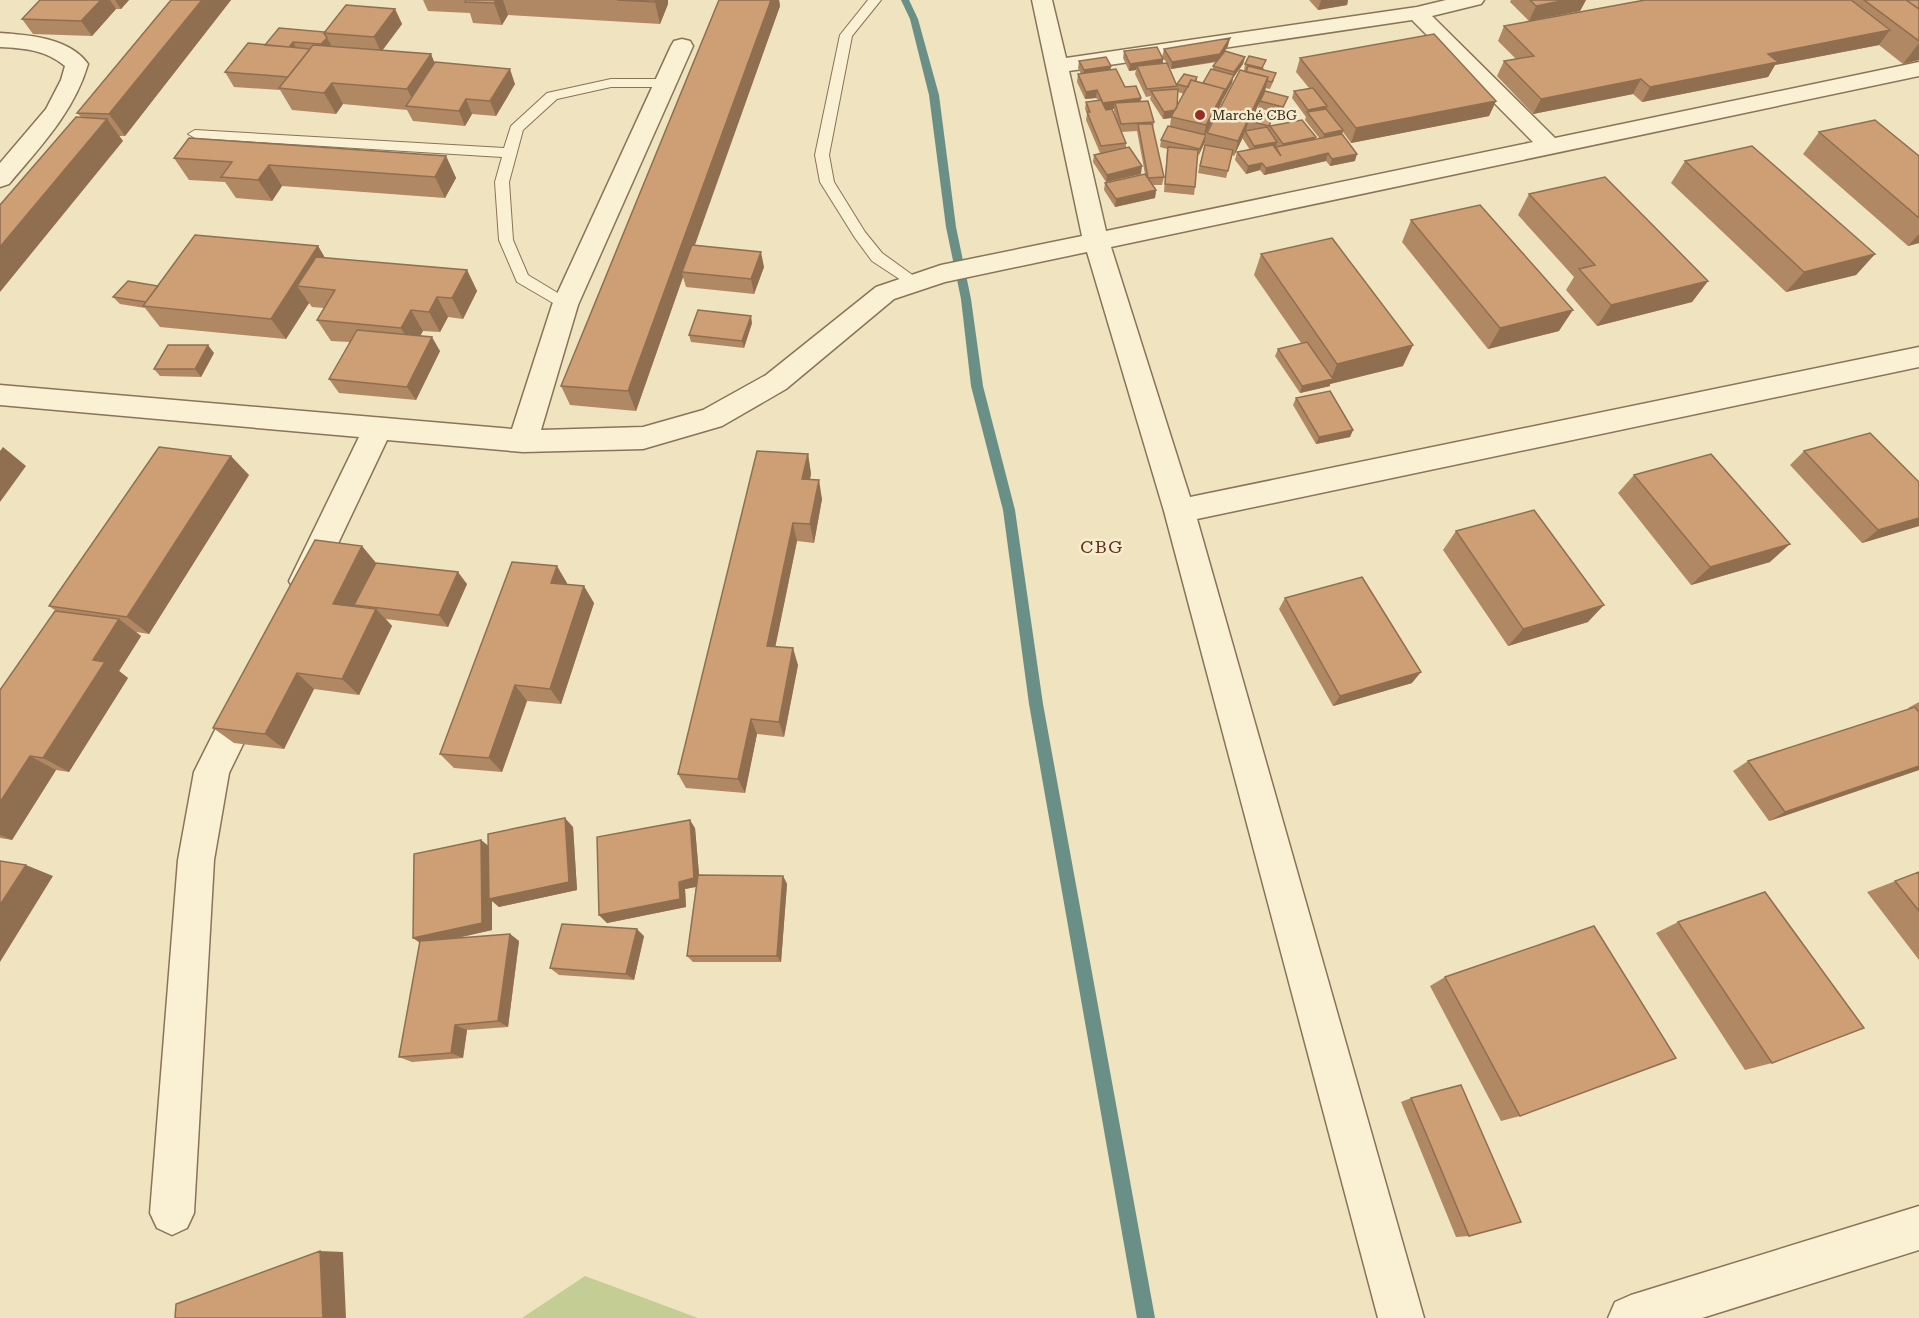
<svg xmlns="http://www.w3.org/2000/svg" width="1919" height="1318" font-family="'Roboto Serif',serif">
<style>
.green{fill:#c3cd94}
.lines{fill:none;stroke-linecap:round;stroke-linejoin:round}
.stream{fill:#6a8f87;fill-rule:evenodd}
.lane-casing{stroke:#887457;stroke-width:2}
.street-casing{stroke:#887457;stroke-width:3}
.lane{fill:#faf0d3;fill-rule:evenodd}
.street{fill:#faf0d3;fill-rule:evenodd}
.wall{fill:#b18864;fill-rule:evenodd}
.shaded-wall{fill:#906f51}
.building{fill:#ce9e74;stroke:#906f51;stroke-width:1.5}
.poi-dot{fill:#992b26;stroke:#f6edcf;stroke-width:2}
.labels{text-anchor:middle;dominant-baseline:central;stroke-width:5;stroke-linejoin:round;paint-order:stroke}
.far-poi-label{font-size:14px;fill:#372b1c;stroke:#f6edcf;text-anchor:start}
.neighbourhood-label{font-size:18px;letter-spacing:1.5px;fill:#652e1b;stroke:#f6edcf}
</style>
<rect width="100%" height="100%" fill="#efe3c0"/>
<path class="green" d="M585,1276l113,42h-176z"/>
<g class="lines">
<path class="stream" d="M901,0h8l9,19 21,76 17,132 15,72 12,87 32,124 28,194 112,614h-18l-108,-614 -26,-194 -32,-124 -10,-87 -15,-72 -17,-132 -19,-76z"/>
<g class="lane-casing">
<path id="lane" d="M868,0h13l-29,36 -23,119 5,27 31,50 17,21 36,26 3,4 -3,4 -5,1 -41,-27 -17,-23 -35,-56 -5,-27 25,-120z
M611,79h54l7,4 -7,4h-54l-54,12 -34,31 -14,52 4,58 15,35 43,26 2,4 -2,4 -6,1 -48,-28 -18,-42 -4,-58 7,-25 -307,-19 -7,-4 7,-4 309,18 7,-22 36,-33z"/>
</g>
<g class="street-casing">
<path id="street" d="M1032,0h20l14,58 351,-51 29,-7h38l-3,4 -49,12 123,122 364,-76v14l-808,171 79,250 729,-150v20l-722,152 227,799h-46l-214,-807 -77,-259 -142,30 -51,17 -108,90 -64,37 -79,23 -120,3 -136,-12 -71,150 -11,4 -11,-4 -5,-9 70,-144 -359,-32v-20l512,44 40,-124 119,-259 3,-5 8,-2 8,2 3,5 -115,259 -37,125 102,-3 60,-17 63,-35 110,-88 65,-22 141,-29zM1412,20l121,122 -427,89 -37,-160z
M0,33c29,2 70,5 88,31 -14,48 -48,83 -79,120l-9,3v-24l46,-54 15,-29 4,-14c-19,-16 -41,-18 -65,-19z
M249,682l12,4 5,11 -37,76 -15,87 -20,353 -7,15 -15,7 -15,-7 -7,-15 28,-353 16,-88 43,-86z
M1919,1206v44l-217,68h-94l7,-16 16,-7z"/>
</g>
<use href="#lane" class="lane"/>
<use href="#street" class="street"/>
</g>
<path class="wall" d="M40,0h89l-8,9h-5l-24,27 -59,-2 -11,-15z
M171,0h60l-106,136h-6l4,5 -42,-24 -4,-4z
M423,0h245v4l-8,20 -152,-9 -6,10 -29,-2 -3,-10 -42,-2z
M719,0h60l1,6 -86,239 70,22 -10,27 -68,-7 -3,-10 -47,134 -66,-6 -9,-19z
M1309,0h39l-1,5 -29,5z
M1511,0h75l-6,11 -51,10 -19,-19z
M1645,0h274v60l-16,4 -24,-19 -104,20 -7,12 -126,25 -9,-8 -100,20 -36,-38 7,-15 12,-2 -18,-18 6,-15z
M395,9l7,15 -20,27 49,3 3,9 81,21 -19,32 -24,-2 -7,12 -52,-5 -6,-11 -64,-6 -7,10 -44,-4 -12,-20 -46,-3 -9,-15 40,-27 60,-13z
M1228,46l-3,5 20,6 -2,7 -10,14 -1,5 -27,51 1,1 -1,7 -8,15 -2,30 -1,8 -30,-3 3,-43 -7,-2 1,-7 9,-14 1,-8 -8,1 -13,-20 1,-3 -5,1 -11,-23 1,-4 -7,1 -6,-13 1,-7 39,8v5l4,-1 -5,-6 2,-8zM1217,62l-4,4v4l-10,13 -6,-1v-5l-20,7v1l-10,-22 4,6zM1178,92l6,2 -7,13z
M1300,58l196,43 -7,15 -138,27 -8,-11 -1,2 13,27 -25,5 -4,-5 -62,14 -4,-5 -14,4 -11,-14 2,-8 13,-2 -7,-11v-2l-9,19 -2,-1 -6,23 -28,-5 9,-40 37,-62 1,-7 19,4 -1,2 11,10 -4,9 -5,-1v3l23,6 -7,17 -23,-6 1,-5 -4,8 16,12 -1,3 45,14 5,-1 -15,-19 1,-3 -14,-19 2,-7 15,-3 -13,-16z
M1079,61l32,5 -1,4 15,17 16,15 13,20 -1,7 11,48 -2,8h-9l3,5 -1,8 -40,9 -11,-17 1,-7 40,-9 -8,-43 -16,1 5,11v5l15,26 -35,8 -13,-20 1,-7 6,-2 -14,-33 1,-7 -2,-4 1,-7 12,-2 -2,-2 -11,1 -8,-17 1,-8h3l-3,-6zM1114,109v2l3,11 -12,-12z
M1819,132l100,24v87l-11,3 -105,-92z
M446,156l10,22 -11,20 -163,-12 -10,15 -36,-3 -11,-16 -36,-2 -15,-22z
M1685,161l190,93 -19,21 -70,17 -115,-109z
M1529,194l179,87 -16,21 -95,24 -31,-36 8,-13 -56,-62z
M1411,220l148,111 -71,18 -86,-107z
M318,246l7,12 142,12 10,21 -14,28 -15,-2 -8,15 -17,-1 -3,5 20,15 -24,49 -77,-7 -10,-14 21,-37 -19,-1 -14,-21 7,-12 -12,-1 -3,-4 -23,36 -126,-12 -15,-19 -25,-4 -7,-7z
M1261,254l142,112 -73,18v2l-30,7 -25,-37 3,-7 23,-6 -47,-68z
M752,323l-8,25 -53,-6 -2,-7z
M214,353l-13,24 -41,-1 -6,-7z
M1296,398l57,32 -3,7 -34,7 -23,-39z
M1804,451l115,75 -57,17 -72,-78z
M808,454l3,20 -1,5 12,20 -8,44 -17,-2 -22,106 23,18 -14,72 -27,-3 -12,59 -59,-5 -8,-14z
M249,475l-100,159 -13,-2 5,4 -22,35 9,7 -59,94 -13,-2 -44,70 -12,-2v-148l56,-79 -7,-5z
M1634,475l136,87 -79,23 -73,-92z
M1456,531l132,91 -80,24 -65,-96z
M376,563l91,21 -19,43 -62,-8 6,7 -33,69 -45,-6 -30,60 -50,-6 -21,-15z
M567,583v2l27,18 -33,101 -34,-3 -25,71 -48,-4 -14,-14z
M1285,598l127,85 -79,23 -54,-97z
M1919,702v68l-150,51 -36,-50 15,-10 161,-52 -1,-1z
M573,827l4,63 -78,17 -7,-6v29l-38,9 56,-5 9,7 -11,86 -41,3 -4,28 -51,4 -13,-5 21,-114 -7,-5 68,-98 7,6z
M695,828l4,47 84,1 4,8 -6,78h-88l-6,-6 9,-69 -11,2 1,18 -79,16 -8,-8z
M1919,872v88l-52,-68z
M1678,922l94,141 -27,7 -89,-137z
M644,936l-10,44 -75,-5 -9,-7z
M1445,977l75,139 -19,5 -71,-135z
M1411,1098l58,138 -13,1 -55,-135z"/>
<path class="shaded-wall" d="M101,0h9l6,9 -24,27 -11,-15z
M115,0h14l-8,9z
M202,0h29l-106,136 -16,-22z
M496,0h7l5,15 -6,10 -8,-22z
M656,0h12v4l-8,20 -5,-22z
M771,0h8l1,6 -95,267 -3,-1 1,5 -47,134 -8,-20z
M1321,0h27l-1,5 -29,5z
M1566,0h20l-6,11 -51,10 7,-15z
M395,9l7,15 -21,28 -7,-15z
M1890,30l-11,15 -104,20 -7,12 -126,25 8,-15 118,-33z
M327,38l4,7 -5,7 -5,-8z
M1230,38l-2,8 -10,15 -47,8 1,-7z
M293,42l4,7 -12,3z
M1919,43v17l-16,4z
M431,54l9,22 -24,31 -9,-18z
M1245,57l-2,7 -10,14 -1,5 -10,18 2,-8 8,-15 2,-6z
M1163,59l-1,8 -25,-1 -1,4 -7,1 1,-7z
M1111,66l-1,8 -27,4 1,-8z
M510,69l5,15 -19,32 -6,-15z
M1268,77l-3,15 -15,30 -1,-1 -4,11v-1l-2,6 -9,19 4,-15z
M1641,79l-8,15 -100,20 8,-15z
M332,83l11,21 -7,10 -12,-21z
M1225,89l-4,15 -18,36 3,-15z
M1097,90l-1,8 -11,1 1,-7z
M1141,98l-1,8 -25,-3 -1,6 -12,1 1,-7z
M466,99l6,15 -7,12 -6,-15z
M1496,101l-7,15 -138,27 5,-15z
M1327,106l-2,8 -17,-2v-2z
M1176,110l-5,8 -8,1 1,-7z
M107,119l16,22 -123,151v-45z
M1343,130l-2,8 -19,3 2,-7z
M1206,135l-1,7 -7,15 2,-8z
M1316,137l-3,8 -32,6 2,-7z
M1277,142l-2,8 -23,4 2,-8z
M1328,153l-2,8 -62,14 2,-7z
M1357,154l-2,7 -25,5 2,-7z
M446,156l10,22 -11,20 -10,-21z
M1262,163l-2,7 -14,4 2,-8z
M269,165l13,21 -10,15 -14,-21z
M1142,166l-1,8 -35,8 1,-7z
M1156,190l-1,8 -40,9 1,-8z
M1919,234v9l-11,3z
M318,246l13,22 -34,18 12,17 -23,36 -15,-20z
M761,252l3,15 -10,27 -3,-15z
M1875,254l-19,21 -70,17 18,-20z
M467,270l10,21 -14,28 -11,-21z
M1708,281l-16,21 -95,24 14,-21z
M437,297l11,20 -8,15 -11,-20z
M411,310l12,21 -10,17 -12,-20z
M1573,310l-14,21 -71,18 12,-21z
M751,316l1,7 -8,25 -2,-7z
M432,337l8,14 -24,49 -9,-13z
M208,345l6,8 -13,24 -6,-8z
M1413,345l-10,21 -73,18v2l-30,7 2,-7 29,-7 6,-15z
M1353,430l-3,7 -34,7 3,-7z
M3,447l23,19 -26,36v-51z
M808,454l3,20 -5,23 -4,-18z
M231,456l18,19 -100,159 -22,-17z
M819,480l3,19 -8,44 -4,-19z
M1919,518v8l-57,17 16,-13z
M793,523l4,18 -25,122 -5,-17z
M1790,544l-20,18 -79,23 19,-18z
M362,546l15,18 -23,41 2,2 -23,-3z
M557,566l10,17 -6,18 -10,-18z
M458,572l9,12 -19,43 -9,-12z
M584,586l10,17 -33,101 -11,-15z
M1604,605l-16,17 -80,24 15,-17z
M376,609l16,17 -33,69 -17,-16z
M119,619l22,17 -22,35 9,7 -59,94 -26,-14 50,-98z
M793,648l5,17 -14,72 -5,-15z
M1421,672l-9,11 -79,23 7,-10z
M297,673l17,16 -30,60 -19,-15z
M515,685l12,16 -25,71 -13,-14z
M751,719l6,15 -12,59 -7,-14z
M30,756l26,14 -44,70 -12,-5v-33z
M1919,766v4l-150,51 16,-9z
M565,818l8,9 4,63 -78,17 -7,-6v29l-68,15 -11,-7 68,-98 10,8z
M690,820l5,8 5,58 -15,3 1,18 -79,16 -8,-8 80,-33z
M26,865l27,11 -53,86v-57z
M783,876l4,8 -6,78 -4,-6z
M637,929l7,7 -10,44 -8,-6z
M510,934l9,7 -11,86 -10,-6z
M455,1025l12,5 -4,28 -12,-5z
M320,1251l23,1 3,66h-23z"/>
<path class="building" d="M40,0h61l-20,21 -59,-2z
M171,0h31l-93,114 -32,-1z
M466,0h30l-2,3 -29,-1z
M617,0h39l-1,2z
M719,0h52l-143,391 -67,-5z
M1530,0h36l-30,6z
M1645,0h206l39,30 -122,24 10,8 -128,25 -9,-8 -100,20 -37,-38 30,-5 -30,-30z
M1864,0h42l13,9v32z
M1906,0h13v9z
M346,5l49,4 -21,28 -50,-4z
M279,28l46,4 -1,1 3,5 -6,6 -28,-2 -4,5 -24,-2z
M1434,34l62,67 -140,27 -56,-70z
M1230,38l-10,16 -48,8 -8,-13z
M248,43l62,6 -22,28 -63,-5z
M313,45l118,9 -24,35 -75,-6 -8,10 -45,-5z
M1157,47l6,12 -33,5 -6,-13z
M1225,51l20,6 -11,15 -21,-6z
M1249,56l17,4 -4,8 -17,-4z
M1106,57l5,9 -27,4 -5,-9z
M435,62l75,7 -20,32 -24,-2 -7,12 -53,-5z
M1167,63l10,23 -30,3 -10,-23z
M1248,66l28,7 -4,9 -5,-1 1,-4 -22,-5z
M1116,69l9,18 11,-1 5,12 -38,5 -6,-13 -11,2 -8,-18z
M1211,69l23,6 -10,18 1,-4 -22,-6z
M1240,70l28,7 -30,64 -31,-8z
M1184,74l13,3 -2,4 -4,-1 -3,7 -11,-3z
M1191,80l34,9 -19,36 -35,-8z
M1313,88l14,18 -19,4 -14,-19z
M1178,89l-1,18 -2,3 -11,2 -13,-21z
M1265,91l23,6 -5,10 -23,-6z
M1101,100l5,10 6,-1 14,34 -25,3 -14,-34h3l-4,-10z
M1148,101l6,21 -33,2 -6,-21z
M1326,109l17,21 -19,4 -17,-22z
M1254,111l19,5 -4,10 -20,-5z
M76,117l31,2 -107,128v-42z
M1302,120l14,17 -33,7 -13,-18z
M1875,120l44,36v62l-100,-86z
M1138,124h14l12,53 -16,1z
M1168,126l38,9 -6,14 -39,-9z
M1267,127l10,15 -23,4 -9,-15z
M1342,134l15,20 -25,5 -4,-6 -62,15 -4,-5 -14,3 -11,-14 36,-7 8,11 -5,-9z
M189,138l257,18 -11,21 -166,-12 -11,15 -37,-3 11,-15 -58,-4z
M1205,145l28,5 -5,21 -28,-5z
M1752,146l123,108 -71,18 -119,-111z
M1129,147l13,19 -35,9 -13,-20z
M1168,147l30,3 -3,37 -30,-3z
M1145,174l11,16 -40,9 -11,-16z
M1605,177l103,104 -97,24 -32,-36 16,-4 -66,-71z
M1480,205l93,105 -73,18 -89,-108z
M195,235l123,11 -47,73 -128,-13z
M1332,238l81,107 -76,19 -76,-110z
M692,245l69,7 -10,27 -69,-7z
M316,257l151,13 -15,28 -15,-1 -8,15 -18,-2 -10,18 -84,-8 18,-30 -38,-4z
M128,281l30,5 -12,16 -33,-5z
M698,310l53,6 -9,25 -53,-6z
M357,330l75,7 -25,50 -78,-8z
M1307,342l26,37 -31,7 -24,-37z
M168,345h40l-13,24h-41z
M1330,391l23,39 -34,7 -23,-39z
M1870,433l49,49v36l-41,12 -74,-79z
M159,447l72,9 -104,161 -78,-11z
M757,451l51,3 -6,25 17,1 -9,44 -17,-1 -26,123 26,2 -14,74 -28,-3 -13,60 -60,-5z
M1711,454l79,90 -80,23 -76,-92z
M1534,510l70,95 -81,24 -67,-98z
M315,540l47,6 -29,58 43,5 -34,70 -45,-6 -32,61 -52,-6z
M512,562l45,4 -6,17 33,3 -34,103 -35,-4 -26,73 -49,-4z
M376,563l82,9 -19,43 -85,-10z
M1362,577l59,95 -81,24 -55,-98z
M55,611l64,8 -26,41 12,2 -62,96 -13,-2 -30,46v-112z
M1915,707l4,5v54l-134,46 -37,-51z
M565,818l4,64 -80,17 -1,-65z
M690,820l4,58 -15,4 1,17 -81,16 -2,-78z
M481,840l1,83 -69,15 1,-84z
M0,861l26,4 -26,40z
M1919,872v39l-24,-30z
M698,875l85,1 -6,80h-90z
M1765,892l99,136 -92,35 -94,-141z
M562,924l75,5 -11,45 -76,-6z
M1594,926l82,132 -156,58 -75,-139z
M510,934l-12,87 -43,4 -4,28 -52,4 21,-116z
M1461,1085l60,137 -52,14 -58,-138z
M320,1251l3,67h-148l1,-14z"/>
<circle class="poi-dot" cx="1200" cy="115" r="6"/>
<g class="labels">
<g class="far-poi-label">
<text x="1212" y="115">Marché CBG</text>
</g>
<g class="neighbourhood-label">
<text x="1102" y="546">CBG</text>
</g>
</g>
</svg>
